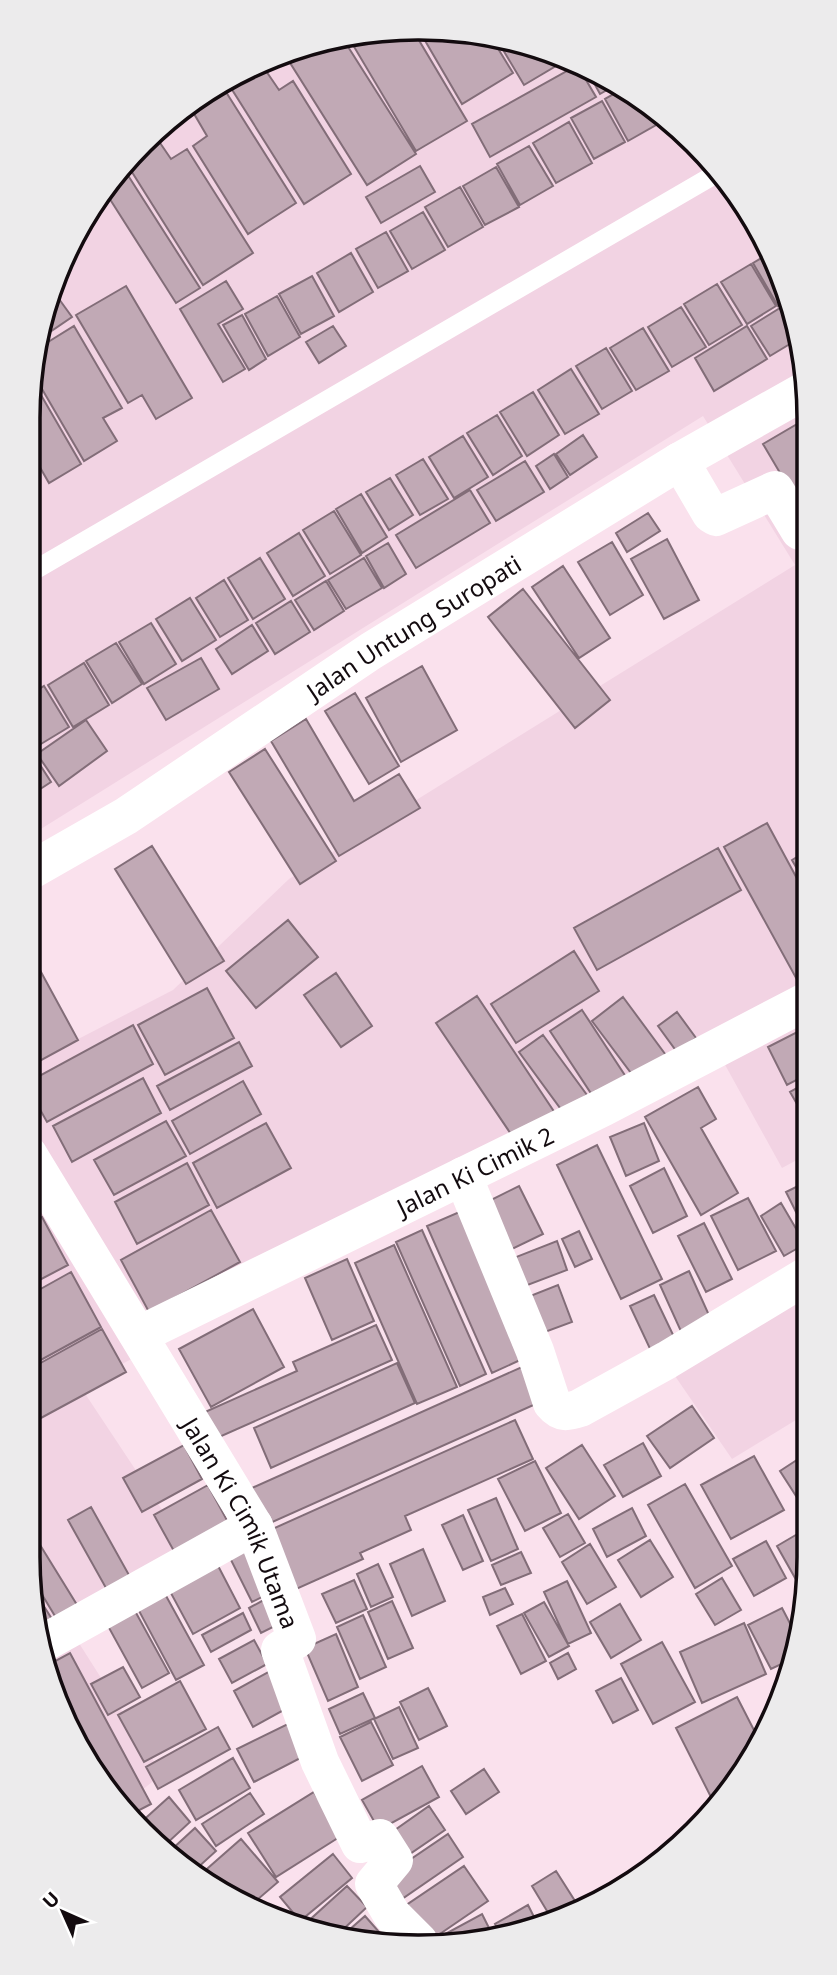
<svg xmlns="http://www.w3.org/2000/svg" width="837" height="1975" font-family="'Noto Sans',sans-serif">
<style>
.built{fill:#f2d3e3}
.building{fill:#c1a9b5;stroke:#826d78;stroke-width:2}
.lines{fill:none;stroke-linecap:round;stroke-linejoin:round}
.service{stroke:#fff;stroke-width:19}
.minor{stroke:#fff;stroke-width:38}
.labels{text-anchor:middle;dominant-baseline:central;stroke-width:5;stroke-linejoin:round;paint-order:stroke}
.street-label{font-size:24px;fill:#130b0f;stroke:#fff}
.rim{fill:none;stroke:#130b0f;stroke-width:3.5}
</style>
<rect width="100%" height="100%" fill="#fae1ed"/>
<path class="built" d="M393,29l151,20 112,59 72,72 51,89 27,98 2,787 -26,14 -64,-116 -638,334 114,172 -124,71 92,145 -41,33 -72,-125 -21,-125v-492l145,-75 116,-111 506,-314 -92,-149 -675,421v-419l21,-125 76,-132 121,-93z
M808,1262l1,150 -77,47 -68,-99z"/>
<path class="building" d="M393,29l21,3 53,89 -51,30 -66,-111z
M420,32l74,10 19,31 -51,31z
M345,42l71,112 -49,31 -80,-127z
M499,43l45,6 22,11 -42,25z
M576,66l3,2 17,29 -106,60 -18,-33z
M264,68l15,22 14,-9 58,93 -47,30 -73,-116z
M588,72l26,14 -14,8z
M621,90l35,18 7,13 -35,20 -23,-42z
M226,92l70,111 -48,31 -55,-88 14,-10 -14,-24z
M602,101l23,41 -31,17 -23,-41z
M569,122l23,41 -36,20 -23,-40z
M156,137l15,22 16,-10 66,104 -50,32 -78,-124z
M529,146l24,40 -33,19 -23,-41z
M122,166l78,122 -24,15 -70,-110z
M420,166l15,26 -54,31 -15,-26z
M496,167l23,40 -34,18 -22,-39z
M460,187l23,40 -35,20 -23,-40z
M423,212l22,38 -33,19 -22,-38z
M386,232l22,39 -30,17 -22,-39z
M351,253l22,39 -34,20 -22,-39z
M770,253l9,16 8,31 -9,6 -25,-43z
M751,264l25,42 -29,18 -26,-42z
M312,276l22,40 -33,18 -22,-40z
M226,281l17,28 -25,15 27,45 -22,13 -43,-73z
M717,284l25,41 -33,20 -25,-41z
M126,286l66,112 -36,21 -14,-24 -14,8 -52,-88z
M51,288l21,29 -31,21 8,-45z
M277,296l23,41 -32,19 -23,-42z
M788,303l10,36 -28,17 -19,-30z
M681,307l25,40 -34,20 -24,-40z
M242,315l24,44 -17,11 -26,-45z
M74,326l48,82 -19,10 14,23 -33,20 -49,-84 5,-30z
M333,326l13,20 -27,17 -13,-21z
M747,326l20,33 -53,32 -19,-33z
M643,328l26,43 -33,19 -26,-42z
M606,348l26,43 -30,18 -26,-43z
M571,369l28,45 -34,20 -27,-44z
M34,383l47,81 -32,19 -15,-26 -6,4v-43z
M533,392l26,43 -32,21 -27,-44z
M497,415l25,41 -29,19 -26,-42z
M804,420l2,2v95l-43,-73z
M583,435l14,22 -27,18 -14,-21z
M463,436l25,41 -34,21 -25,-41z
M554,454l14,23 -18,12 -14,-23z
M423,459l25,40 -28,16 -24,-40z
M525,461l19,31 -48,29 -19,-31z
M390,478l23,37 -24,15 -23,-38z
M470,490l20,33 -74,45 -20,-33z
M361,494l26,43 -25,16 -26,-44z
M334,511l27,44 -31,19 -27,-44z
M648,513l12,18 -33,21 -11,-19z
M299,533l26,43 -32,20 -26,-43z
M667,539l32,61 -35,19 -33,-60z
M612,542l31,53 -33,20 -32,-53z
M388,543l18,31 -22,14 -18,-32z
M260,558l25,41 -32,20 -25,-41z
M364,558l18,30 -36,21 -18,-29z
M563,566l47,72 -31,20 -47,-71z
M224,580l24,40 -28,17 -24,-39z
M326,581l18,30 -30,19 -19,-30z
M523,589l87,111 -35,28 -87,-111z
M190,598l26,42 -34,21 -26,-42z
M291,601l19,31 -35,22 -19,-31z
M151,623l25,41 -32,20 -25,-42z
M252,625l16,26 -36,23 -16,-25z
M116,643l26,41 -30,19 -26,-42z
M201,658l18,31 -53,31 -19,-32z
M84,663l25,42 -36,22 -25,-42z
M422,666l35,64 -56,32 -35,-64z
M44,686l25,41 -33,20 -8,-13v-38z
M355,693l44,73 -30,18 -44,-73z
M306,719l48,82 45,-27 21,34 -81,48 -68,-115z
M86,720l21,31 -48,35 -22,-32z
M265,749l71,112 -36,23 -71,-112z
M35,757l16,25 -23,15v-36z
M767,823l40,74 -1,99 -82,-149z
M152,846l72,115 -38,23 -71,-115z
M718,848l23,42 -144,80 -23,-42z
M807,851v35l-15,-26z
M288,920l30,37 -62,51 -30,-37z
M574,951l25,40 -83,52 -25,-39z
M35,961l43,79 -42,23 -8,-14v-85z
M336,973l36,53 -31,21 -37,-52z
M207,988l27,50 -69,37 -27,-50z
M477,996l82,123 -40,27 -83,-123z
M623,997l48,65 -31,23 -48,-64z
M582,1010l48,73 -32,21 -48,-73z
M677,1012l19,26 -19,14 -19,-26z
M133,1025l20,39 -106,58 -19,-34v-6z
M807,1027l1,47 -21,11 -19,-38z
M543,1035l44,60 -24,17 -44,-60z
M239,1042l13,24 -82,44 -13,-24z
M143,1078l18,35 -89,49 -19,-36z
M243,1081l18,33 -71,40 -18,-33z
M808,1082v41l-18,-31z
M698,1087l18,32 -15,9 37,65 -37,22 -56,-98z
M166,1121l20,35 -72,39 -20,-35z
M266,1123l25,45 -74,40 -24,-45z
M644,1123l15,38 -33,15 -16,-39z
M597,1145l65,134 -41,20 -64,-134z
M187,1163l22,42 -72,39 -22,-42z
M664,1168l23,48 -34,17 -23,-47z
M808,1181v55l-22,-44z
M519,1186l24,48 -33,16 -23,-48z
M748,1198l28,53 -38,19 -27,-54z
M781,1203l24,41 -21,12 -23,-40z
M211,1210l29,52 -91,50 -28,-52z
M464,1210l65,146 -37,17 -65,-147z
M42,1217l26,48 -40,21v-62z
M704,1223l28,56 -26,13 -28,-56z
M422,1230l64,144 -26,12 -64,-144z
M579,1231l13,28 -17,8 -13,-28z
M557,1241l10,29 -50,19 -11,-28z
M394,1245l63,142 -40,17 -62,-141z
M347,1259l27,62 -42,19 -27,-62z
M689,1271l24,53 -29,14 -24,-53z
M71,1272l30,55 -73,40v-71z
M558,1285l14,37 -38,14 -14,-36z
M654,1295l22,46 -24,12 -22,-47z
M253,1309l31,58 -73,40 -32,-58z
M376,1325l16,35 -175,78 -12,-26 92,-41 -4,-9z
M102,1329l24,43 -98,53v-55z
M397,1363l18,40 -144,65 -17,-40z
M522,1367l16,36 -270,121 -16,-36z
M692,1406l22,32 -44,30 -23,-32z
M515,1420l18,39 -128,57 6,14 -51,23 3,6 -69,31 -26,-59z
M643,1443l18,33 -38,21 -19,-32z
M184,1445l18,34 -60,33 -19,-34z
M582,1445l33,51 -36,23 -33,-51z
M809,1452v56l-4,2 -25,-39z
M754,1456l30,54 -53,29 -30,-54z
M535,1461l26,52 -36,18 -27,-52z
M685,1484l47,82 -37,22 -47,-83z
M208,1485l21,39 -54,29 -21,-38z
M496,1498l22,51 -27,12 -23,-51z
M91,1507l43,77 -23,13 -43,-77z
M632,1508l14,28 -39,21 -14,-28z
M568,1514l17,29 -25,14 -17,-29z
M463,1515l20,46 -20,9 -21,-45z
M806,1529l3,5v23l-6,35 -26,-46z
M37,1540l45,73 -21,13 -29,-48 -4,-32z
M650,1540l23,37 -32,20 -23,-37z
M766,1541l20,37 -32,18 -21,-37z
M251,1542l25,48 -24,12 -24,-48z
M590,1544l26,43 -29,17 -25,-42z
M423,1549l22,52 -33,15 -22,-52z
M521,1552l10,21 -30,12 -9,-20z
M214,1558l26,50 -47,26 -27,-50z
M378,1564l15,33 -22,10 -14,-33z
M722,1578l19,32 -26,15 -19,-31z
M354,1580l13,29 -31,14 -14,-29z
M567,1581l24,52 -23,11 -24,-52z
M505,1588l8,16 -23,11 -7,-18z
M33,1589l24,38 -16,10z
M165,1594l39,71 -28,15 -38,-71z
M273,1595l12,26 -24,12 -12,-25z
M392,1601l21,47 -25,11 -20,-47z
M544,1602l25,44 -20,11 -25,-44z
M620,1604l21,36 -30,18 -21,-36z
M782,1608l14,27 -4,24 -21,10 -23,-44z
M135,1611l34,62 -27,15 -34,-62z
M243,1613l8,17 -40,22 -9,-17z
M522,1614l24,47 -25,13 -24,-48z
M363,1615l23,52 -26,12 -23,-52z
M744,1623l22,51 -64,29 -22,-51z
M336,1634l22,53 -30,14 -23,-53z
M254,1640l13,24 -35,19 -13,-24z
M662,1642l33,60 -42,22 -32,-60z
M70,1653l81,151 -23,12 -79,-134 -3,-16z
M568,1653l8,16 -18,10 -8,-16z
M123,1667l17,30 -32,18 -17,-31z
M272,1670l19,36 -38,21 -19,-36z
M621,1678l17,32 -25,13 -17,-32z
M180,1681l26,48 -62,33 -26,-47z
M428,1688l19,38 -28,14 -19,-38z
M363,1693l12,25 -35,16 -11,-25z
M737,1697l20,39 -41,71 -40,-79z
M399,1707l19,41 -25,11 -19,-40z
M296,1720l16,32 -58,30 -17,-33z
M371,1722l22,43 -31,16 -22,-44z
M218,1727l12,22 -72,40 -12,-22z
M233,1758l17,30 -54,32 -17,-30z
M422,1766l17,31 -60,33 -17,-30z
M484,1769l15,23 -33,22 -15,-23z
M314,1792l27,44 -65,41 -28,-44z
M250,1793l14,21 -48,32 -14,-22z
M169,1797l21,25 -26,24 -26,-21z
M429,1806l16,24 -44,30 -16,-23z
M195,1828l21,23 -22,20 -24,-20z
M448,1834l15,23 -64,44 -16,-23z
M241,1839l37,43 -27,23 -27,-10 -24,-20z
M333,1854l19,24 -52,43 -20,-24z
M464,1866l24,35 -57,39 -32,-30z
M556,1871l19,30 -25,15 -18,-30z
M347,1886l20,21 -32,30 -31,-12z
M528,1905l8,16 -36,12 -5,-9z
M482,1914l11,22 -23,8 -32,-1 -2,-4z
M365,1916l22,25 -47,-3z"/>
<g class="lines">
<path class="service" d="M28,574l691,-402"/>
<g class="minor">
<path d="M680,461l31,53 5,3 59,-27 25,41"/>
<path id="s1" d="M28,872l98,-56 245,-165 309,-190 126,-71"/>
<path id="s2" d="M28,1154l226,372 43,113 -17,11 40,112 40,82 20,-6 14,22 -20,24 18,31 27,27"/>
<path d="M463,1176l72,175 17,52c9,11 16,9 28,5l87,-48 141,-85"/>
<path id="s3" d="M139,1335l465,-228 203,-106"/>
<path d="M42,1644l212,-118"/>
</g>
</g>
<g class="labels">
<g class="street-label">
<text stroke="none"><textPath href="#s1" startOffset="457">Jalan Untung Suropati</textPath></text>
<text stroke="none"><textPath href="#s3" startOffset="374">Jalan Ki Cimik 2</textPath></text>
<text stroke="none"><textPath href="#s2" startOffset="427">Jalan Ki Cimik Utama</textPath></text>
</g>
</g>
<path d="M0 0H837V1975H0ZM418 40H419A378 378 0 0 1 797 418V1557A378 378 0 0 1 419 1935H418A378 378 0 0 1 40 1557V418A378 378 0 0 1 418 40Z" fill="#ecebec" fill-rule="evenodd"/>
<path class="rim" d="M418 40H419A378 378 0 0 1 797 418V1557A378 378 0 0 1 419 1935H418A378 378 0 0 1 40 1557V418A378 378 0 0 1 418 40Z"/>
<g transform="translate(63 1912) rotate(315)" stroke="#ffffff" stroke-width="5" paint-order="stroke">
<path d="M0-5L12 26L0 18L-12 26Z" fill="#130b0f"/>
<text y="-10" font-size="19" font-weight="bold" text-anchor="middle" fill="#130b0f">U</text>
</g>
</svg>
